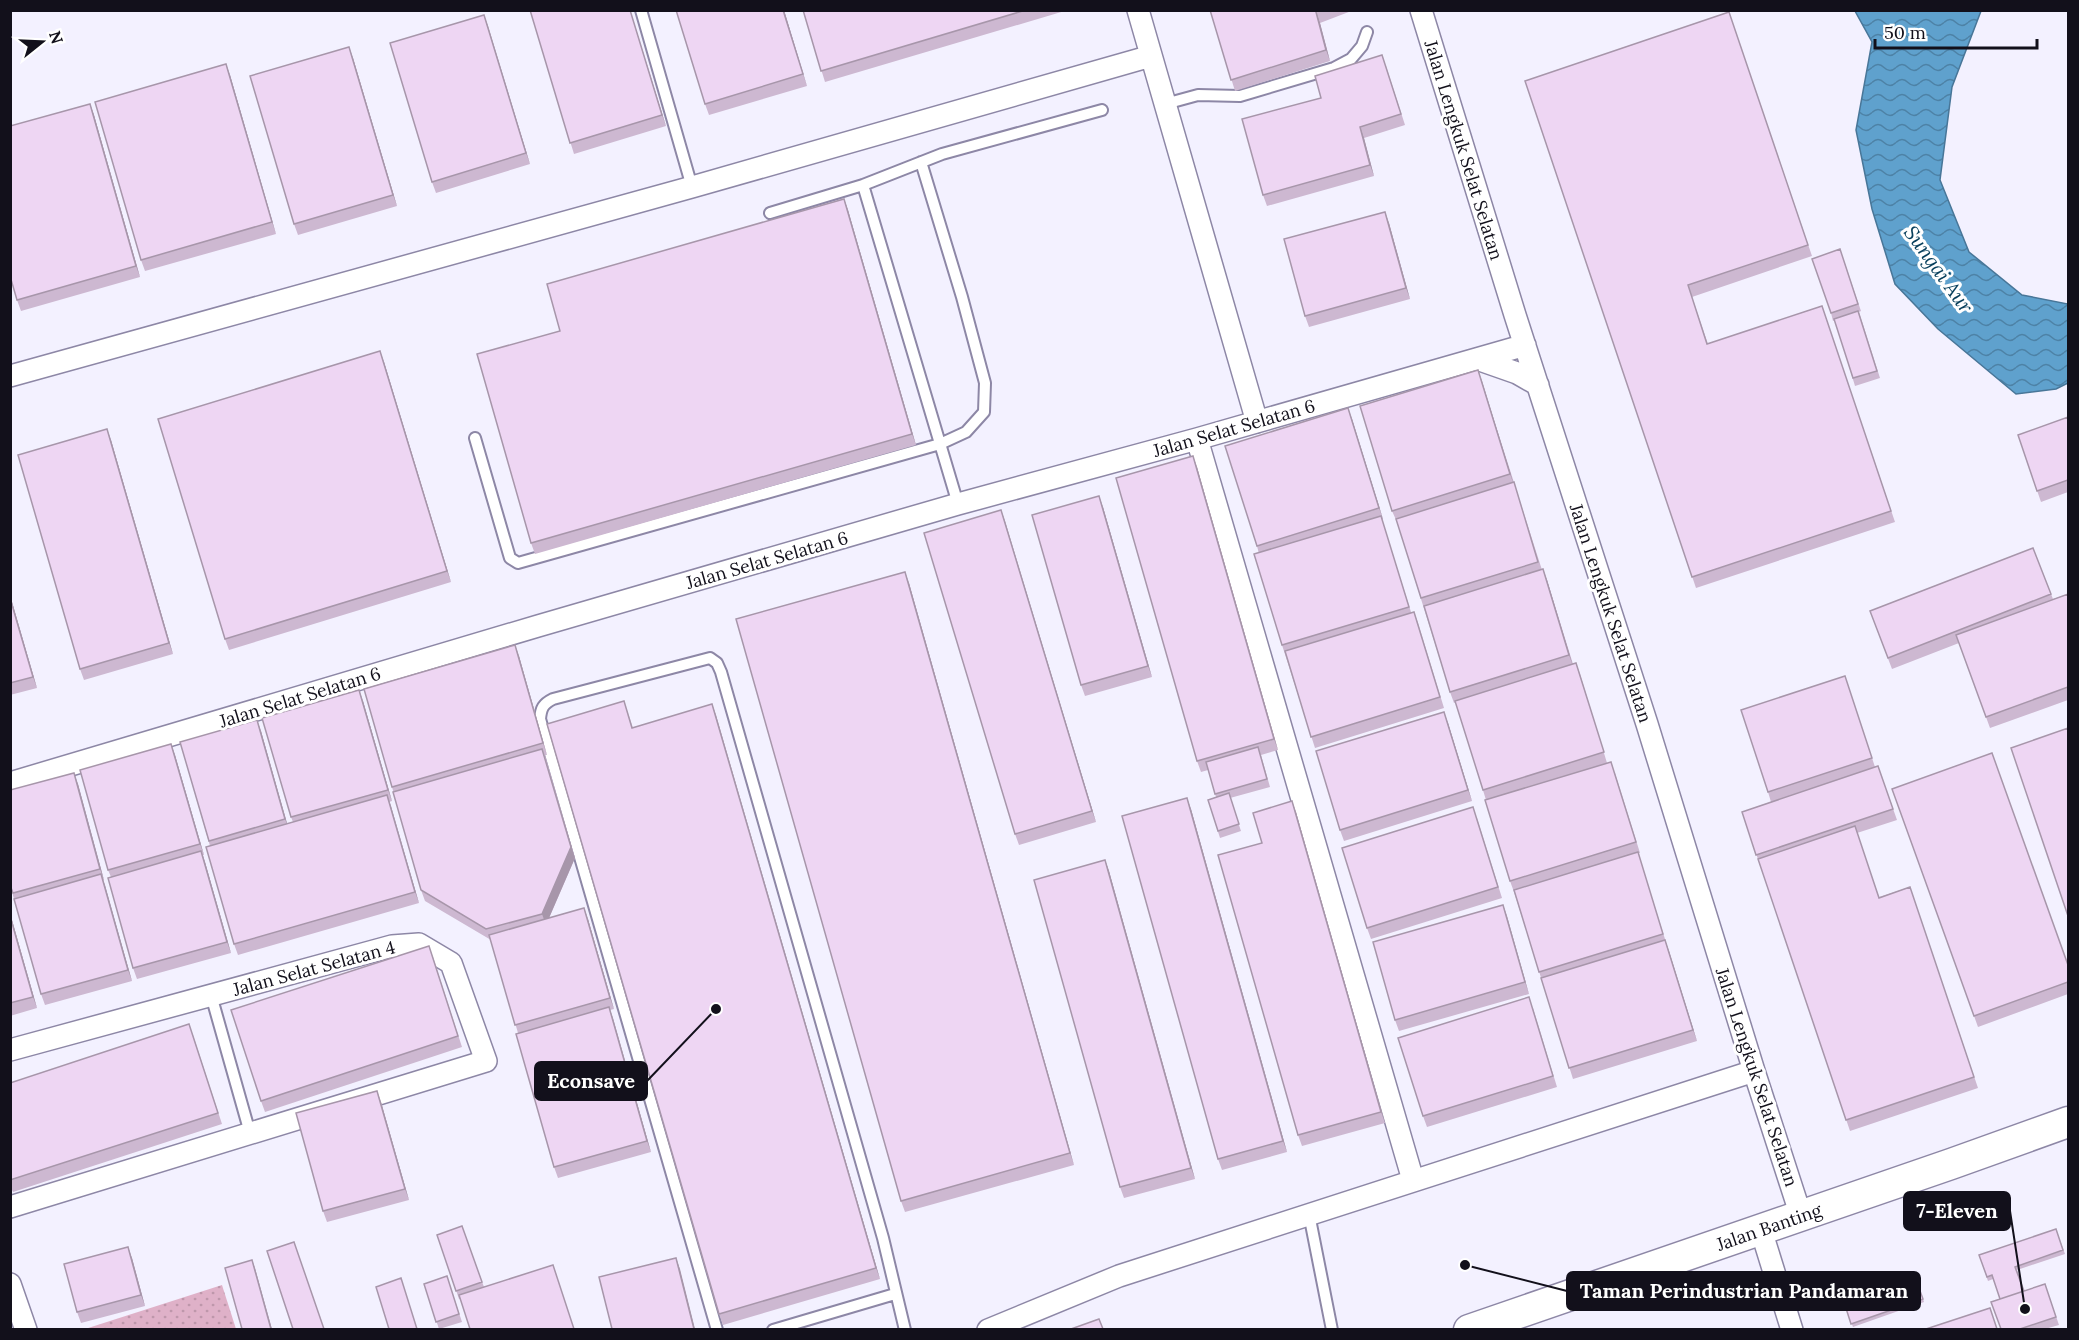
<svg xmlns="http://www.w3.org/2000/svg" width="2079" height="1340" font-family="Lora,serif">
<style>
.grass{fill:url(#grass-dots)}
.water{fill:url(#water-waves);stroke:#487698;stroke-width:1.5}
.lines{fill:none;stroke-linecap:round;stroke-linejoin:round}
.lane-casing{stroke:#8d87a6;stroke-width:14}
.street-casing{stroke:#8d87a6;stroke-width:24}
.secondary-casing{stroke:#8d87a6;stroke-width:33}
.lane{stroke:#fff;stroke-width:10}
.street{stroke:#fff;stroke-width:21}
.secondary{stroke:#fff;stroke-width:30}
.wall{fill:#cdb8d1}
.shaded-wall{fill:#a796aa}
.building{fill:#eed6f3;stroke:#a796aa;stroke-width:1.5}
.labels{text-anchor:middle;dominant-baseline:central;stroke-width:6;stroke-linejoin:round;paint-order:stroke}
.street-label{font-size:18px;fill:#12101b;stroke:#fff}
.water-label{font-size:20px;font-style:italic;fill:#063e5b;stroke:#fff}
.leader{fill:none;stroke:#12101b;stroke-width:2}
.callout-dot{fill:#12101b;stroke:#fff;stroke-width:2}
.callout{fill:#12101b;stroke:#12101b;stroke-width:2}
.callout-label{font-size:20px;text-anchor:middle;font-weight:bold;fill:#fff}
</style>
<defs>
<pattern id="grass-dots" width="8" height="8" patternUnits="userSpaceOnUse" patternTransform="scale(1.5)"><rect width="8" height="8" fill="#dfb1c8"/><path d="M2 2h.1M6 6h.1" fill="none" stroke="#be97ab" stroke-width="1.8" stroke-linecap="round"/></pattern>
<pattern id="water-waves" width="16" height="10" patternUnits="userSpaceOnUse" patternTransform="scale(1.5)"><rect width="16" height="10" fill="#5fa1cd"/><path d="M0 5q4-4 8 0t8 0" fill="none" stroke="#4d82a6"/></pattern>
</defs>
<rect width="100%" height="100%" fill="#f3f1ff"/>
<path class="grass" d="M222,1285l14,44h-151z"/>
<path class="water" d="M1855,11h126l-29,76 -12,93 29,72 53,43 46,9v79l-12,6 -40,5 -78,-65 -43,-45 -23,-75 -16,-79 16,-88z"/>
<g class="lines">
<g class="lane-casing">
<path id="lane" d="M641,10l51,177
M1165,104l33,-9 42,1 94,-28 17,-9 11,-13 5,-14
M863,185l95,319
M770,213l93,-28 79,-31 160,-44
M475,438l35,120 8,5 422,-119 26,-12 18,-20 1,-29 -23,-86 -41,-135
M211,995l39,138
M1309,1214l23,116
M717,1330l-177,-611c1,-11 3,-15 13,-20l157,-41 7,5 4,9 162,566 22,92
M773,1330l122,-36"/>
</g>
<g class="street-casing">
<path id="street" d="M1138,10l119,412
M1421,10l94,305 132,409 107,347 47,145
M1477,359l40,14 21,12
M10,376l682,-189 459,-131
M1197,439l216,741
M10,783l528,-157 420,-122 239,-65 328,-94
M10,1050l382,-104 27,-2 32,19 35,98 -476,146
M1761,1230l31,100
M10,1284l16,46
M988,1330l131,-54 635,-205"/>
</g>
<g class="secondary-casing">
<path id="secondary" d="M1469,1330l482,-166 117,-42"/>
</g>
<use href="#lane" class="lane"/>
<use href="#street" class="street"/>
<use href="#secondary" class="secondary"/>
</g>
<path class="wall" d="M530,10h100l36,116 -92,28z
M784,10l23,76 -98,29 -4,-11z
M803,10h265l-243,72z
M1210,10h144l-34,13 10,38 -95,30z
M1729,12l83,244 -120,41 16,47 114,-38 73,216 -199,66 -171,-507z
M484,15l46,149 -94,29 -4,-11z
M353,58l44,148 -99,29 -4,-11z
M1386,66l19,59 -41,13 10,38 -107,30 -4,-11 58,-97z
M230,75l46,159 -131,37 -4,-11z
M90,104l4,11 46,162 -119,34 -4,-11z
M844,199l4,11 68,235 -381,109 -4,-11 29,-212z
M1389,223l21,76 -101,28 -4,-11z
M1840,249l21,62 -2,1 21,66 -25,8 -20,-66 -2,1 -2,-8z
M384,362l67,220 -222,68 -4,-11z
M1478,370l64,200 5,10 26,84 3,-1 4,11 27,89 8,10 25,80h-2l59,188 -124,38 -59,-187 -4,-11 -24,-81 -30,-98 -2,1 -4,-11 -53,-170 -5,-11z
M2068,417v75l-27,10 -23,-67z
M1352,419l31,100 -1,1 29,92h3l4,11 26,85 -129,40 -33,-103 -25,-99z
M111,440l62,214 -89,26 -4,-11z
M1197,467l81,283 -17,5 9,32 -40,11 11,33 -21,7 -12,-38 8,-3 -8,-27 -7,2 -4,-11z
M1103,507l49,170 -67,19 -4,-11z
M1001,510l95,312 -77,23 -4,-11z
M2033,548l20,51 15,-5v106l-78,28 -31,-85 -67,26 -22,-58z
M909,583l165,582 -169,47 -4,-11z
M10,595l27,93 -27,7z
M519,656l28,99h-2l30,103 -26,60 39,1 26,90 -4,1 41,142 -93,26 -4,-11 -36,-134 -27,-93 -66,-39 -4,-11 -29,-103z
M1845,676l30,91 3,-1 19,54 -40,13 22,64 31,-10 68,201 -128,43 -108,-319 29,-10 -3,-10z
M363,701l29,100 -3,1 30,101 -181,52 -4,-11 -24,-98 -30,-104 81,-11 26,93 6,-2 -2,-5z
M712,704l168,575 -157,46 -4,-11 -91,-601 5,15z
M1448,723l24,78 -128,40 -4,-11z
M171,744l4,11 29,100h-1l28,98 -94,26 -4,-11 -22,-91 -3,-7z
M78,784l26,96h-1l29,101 -87,24 -4,-11 -31,-109z
M1892,789l176,176v29l-90,33z
M1191,809l96,343 -65,18 -4,-11z
M1296,812l89,311 -83,23 -4,-11 -36,-292z
M1477,818l25,80 -131,41 -4,-11z
M1105,860l4,11 86,308 -71,19 -4,-11z
M1503,905l26,89 -130,37 -4,-11z
M10,913l27,95 -27,8z
M433,957l29,90 -197,65 -4,-11z
M1533,1008l24,79 -130,40 -4,-11z
M193,1035l29,89 -209,68 -3,-6v-103z
M381,1102l28,98 -82,22 -4,-11z
M462,1226l22,61 69,-22 4,11 -98,23 -22,-64z
M2056,1229l9,25 -48,16 7,21 21,-7 14,41 -14,4h-44l-1,-30 -7,-20 -5,2 -9,-26z
M132,1258l13,48 -64,17 -4,-11z
M447,1276l15,46 -23,7 -15,-45z
M1915,1277l9,25 -71,25 -9,-25z"/>
<path class="shaded-wall" d="M630,10l36,116 -4,-11z
M783,10h1l23,76 -4,-12z
M1316,12l4,11 10,38 -4,-11z
M484,15l4,11 42,138 -4,-11z
M349,47l4,11 44,148 -4,-11z
M226,64l4,11 46,159 -4,-12z
M90,104l4,11 46,162 -4,-11z
M1360,127l4,11 10,38 -4,-11z
M844,199l4,11 68,235 -4,-11z
M1385,212l4,11 21,76 -4,-11z
M380,351l4,11 67,220 -4,-11z
M1478,370l4,11 32,104 -4,-11z
M1348,408l4,11 31,100 -4,-11z
M107,429l4,11 62,214 -4,-11z
M1193,456l4,11 81,283 -4,-11z
M1099,496l4,11 49,170 -4,-11z
M1001,510l4,11 91,301 -4,-11z
M1543,569l4,11 26,86 -4,-11z
M905,572l4,11 165,582 -4,-12z
M10,595l27,93 -4,-11 -23,-79z
M515,645l4,11 28,99 -4,-12z
M359,690l4,11 29,100 -4,-11z
M712,704l4,11 164,564 -4,-11z
M1444,712l4,11 24,78 -4,-11z
M257,720l4,11 28,99 -4,-11z
M171,744l4,11 29,100 -4,-11z
M542,749l33,109 -29,67 -4,-11z
M74,773l4,11 26,96 -4,-11z
M387,795l4,11 28,97 -4,-11z
M1187,798l4,11 96,343 -4,-11z
M1292,801l4,11 89,311 -4,-11z
M201,851l4,11 26,91 -4,-11z
M1105,860l4,11 86,308 -4,-11z
M101,874l4,11 27,96 -4,-11z
M1503,905l4,11 22,78 -4,-12z
M584,908l4,11 26,90 -4,-11z
M10,913l27,95 -4,-11 -23,-81z
M1665,940l4,11 28,90 -4,-11z
M609,1007l4,11 38,134 -4,-11z
M377,1091l4,11 28,98 -4,-11z
M128,1247l4,11 13,48 -4,-11z
M676,1258l4,11 15,60h-1z
M252,1260l3,8 17,61h-1z"/>
<path class="building" d="M530,10h100l32,105 -92,28z
M676,10h107l20,64 -98,30z
M803,10h223l-205,61z
M1210,10h109l-3,2 10,38 -95,30z
M1729,12l79,233 -120,40 19,59 115,-38 69,205 -199,66 -167,-496z
M484,15l42,138 -94,29 -42,-139z
M349,47l44,148 -99,29 -44,-148z
M1382,55l19,59 -41,13 10,38 -107,30 -21,-76 79,-21 -6,-22z
M226,64l46,158 -131,38 -46,-158z
M90,104l46,162 -119,34 -7,-24v-150z
M844,199l68,235 -381,109 -54,-189 83,-23 -13,-47z
M1385,212l21,76 -101,28 -21,-77z
M1840,249l18,55 -27,9 -19,-54z
M1858,311l19,60 -24,7 -19,-59z
M380,351l67,220 -222,68 -67,-220z
M1478,370l32,104 -118,37 -32,-105z
M1348,408l31,100 -122,38 -32,-100z
M2068,417v63l-31,11 -19,-56z
M107,429l62,214 -89,26 -62,-214z
M1193,456l81,283 -77,22 -81,-283z
M1514,482l24,80 -117,36 -25,-79z
M1099,496l49,170 -67,19 -49,-170z
M1001,510l91,301 -77,23 -91,-301z
M1381,516l28,91 -127,38 -28,-91z
M2033,548l18,46 -163,64 -18,-47z
M1543,569l26,86 -119,37 -26,-86z
M905,572l165,581 -169,48 -165,-582z
M2068,594v93l-82,30 -30,-82z
M10,598l23,79 -23,6z
M1414,612l26,85 -129,40 -26,-86z
M515,645l28,98 -151,44 -28,-98z
M1576,663l28,89 -121,38 -28,-89z
M1845,676l27,82 -104,34 -27,-82z
M359,690l29,100 -97,27 -29,-99z
M624,701l8,27 80,-24 164,564 -157,46 -172,-590z
M1444,712l24,78 -128,40 -24,-79z
M257,720l28,99 -76,22 -29,-99z
M2068,728v188l-57,-168z
M171,744l29,100 -92,26 -28,-100z
M1258,747l9,32 -52,15 -9,-32z
M542,749l29,98 -29,67 -56,15 -65,-39 -28,-98z
M1992,753l76,212v17l-94,34 -82,-227z
M1611,762l25,80 -126,39 -25,-81z
M1878,766l15,43 -137,46 -14,-43z
M74,773l26,96 -87,24 -3,-8v-95z
M1229,793l10,31 -21,7 -10,-31z
M387,795l28,97 -181,52 -28,-97z
M1187,798l96,343 -65,18 -96,-343z
M1292,801l89,311 -83,23 -80,-280 44,-12 -9,-30z
M1473,807l25,80 -131,41 -25,-80z
M1855,826l24,72 31,-11 64,190 -128,43 -88,-261z
M201,851l26,91 -94,26 -25,-90z
M1638,852l25,82 -124,38 -25,-82z
M1105,860l86,308 -71,19 -86,-307z
M101,874l27,96 -87,24 -27,-95z
M1503,905l22,77 -130,38 -22,-78z
M584,908l26,90 -95,27 -26,-90z
M10,916l23,81 -23,6z
M1665,940l28,90 -124,38 -28,-90z
M429,946l29,90 -197,65 -30,-91z
M1529,997l24,79 -130,40 -25,-78z
M609,1007l38,134 -93,26 -38,-133z
M189,1024l29,89 -208,67v-97z
M377,1091l28,98 -82,22 -27,-98z
M462,1226l20,56 -26,9 -19,-56z
M2056,1229l7,21 -48,17 9,24 -24,8 -8,-24 -5,2 -8,-22z
M294,1242l30,87h-31l-26,-78z
M128,1247l13,48 -64,17 -13,-48z
M676,1258l18,71h-82l-13,-52z
M252,1260l19,69h-29l-17,-61z
M553,1265l21,64h-104l-11,-34z
M447,1276l12,38 -23,8 -12,-38z
M1915,1277l8,22 -72,25 -7,-22z
M401,1278l16,51h-28l-13,-42z
M2045,1284l11,33 -36,12h-19l-10,-27z
M1990,1308l7,21h-71z
M1099,1319l4,10h-32z"/>
<g class="labels">
<g class="street-label">
<text transform="translate(1464 150) rotate(73)">Jalan Lengkuk Selat Selatan</text>
<text transform="translate(1234 428) rotate(-16)">Jalan Selat Selatan 6</text>
<text transform="translate(767 560) rotate(-16)">Jalan Selat Selatan 6</text>
<text transform="translate(1611 613) rotate(72)">Jalan Lengkuk Selat Selatan</text>
<text transform="translate(300 697) rotate(-17)">Jalan Selat Selatan 6</text>
<text transform="translate(314 968) rotate(-15)">Jalan Selat Selatan 4</text>
<text transform="translate(1757 1077) rotate(72)">Jalan Lengkuk Selat Selatan</text>
<text transform="translate(1769 1227) rotate(-19)">Jalan Banting</text>
</g>
<g class="water-label">
<text transform="translate(1939 269) rotate(54)">Sungai Aur</text>
</g>
</g>
<path class="leader" d="M716 1009L647 1081M2025 1309L2010 1211M1465 1265L1567 1291"/>
<g class="callout-dot">
<circle cx="716" cy="1009" r="6"/>
<circle cx="2025" cy="1309" r="6"/>
<circle cx="1465" cy="1265" r="6"/>
</g>
<g class="callout">
<rect x="535" y="1062" width="112" height="38" rx="6"/>
<rect x="1904" y="1192" width="106" height="38" rx="6"/>
<rect x="1567" y="1272" width="353" height="38" rx="6"/>
</g>
<g class="callout-label">
<text x="591" y="1088">Econsave</text>
<text x="1957" y="1218">7-Eleven</text>
<text x="1744" y="1298">Taman Perindustrian Pandamaran</text>
</g>
<rect width="2079" height="1340" fill="none" stroke="#12101b" stroke-width="24"/>
<g transform="translate(42 42) rotate(72)" stroke="#ffffff" stroke-width="4.5" paint-order="stroke">
<path d="M0-4.5L10 22L0 15L-10 22Z" fill="#12101b"/>
<text y="-9" font-size="16" font-weight="bold" text-anchor="middle" fill="#12101b">N</text>
</g>
<path d="M1875 39v9h162v-9" fill="none" stroke="#12101b" stroke-width="3"/>
<text x="1884" y="39" font-size="18" fill="#12101b" stroke="#ffffff" stroke-width="4.5" paint-order="stroke">50 m</text>
</svg>
